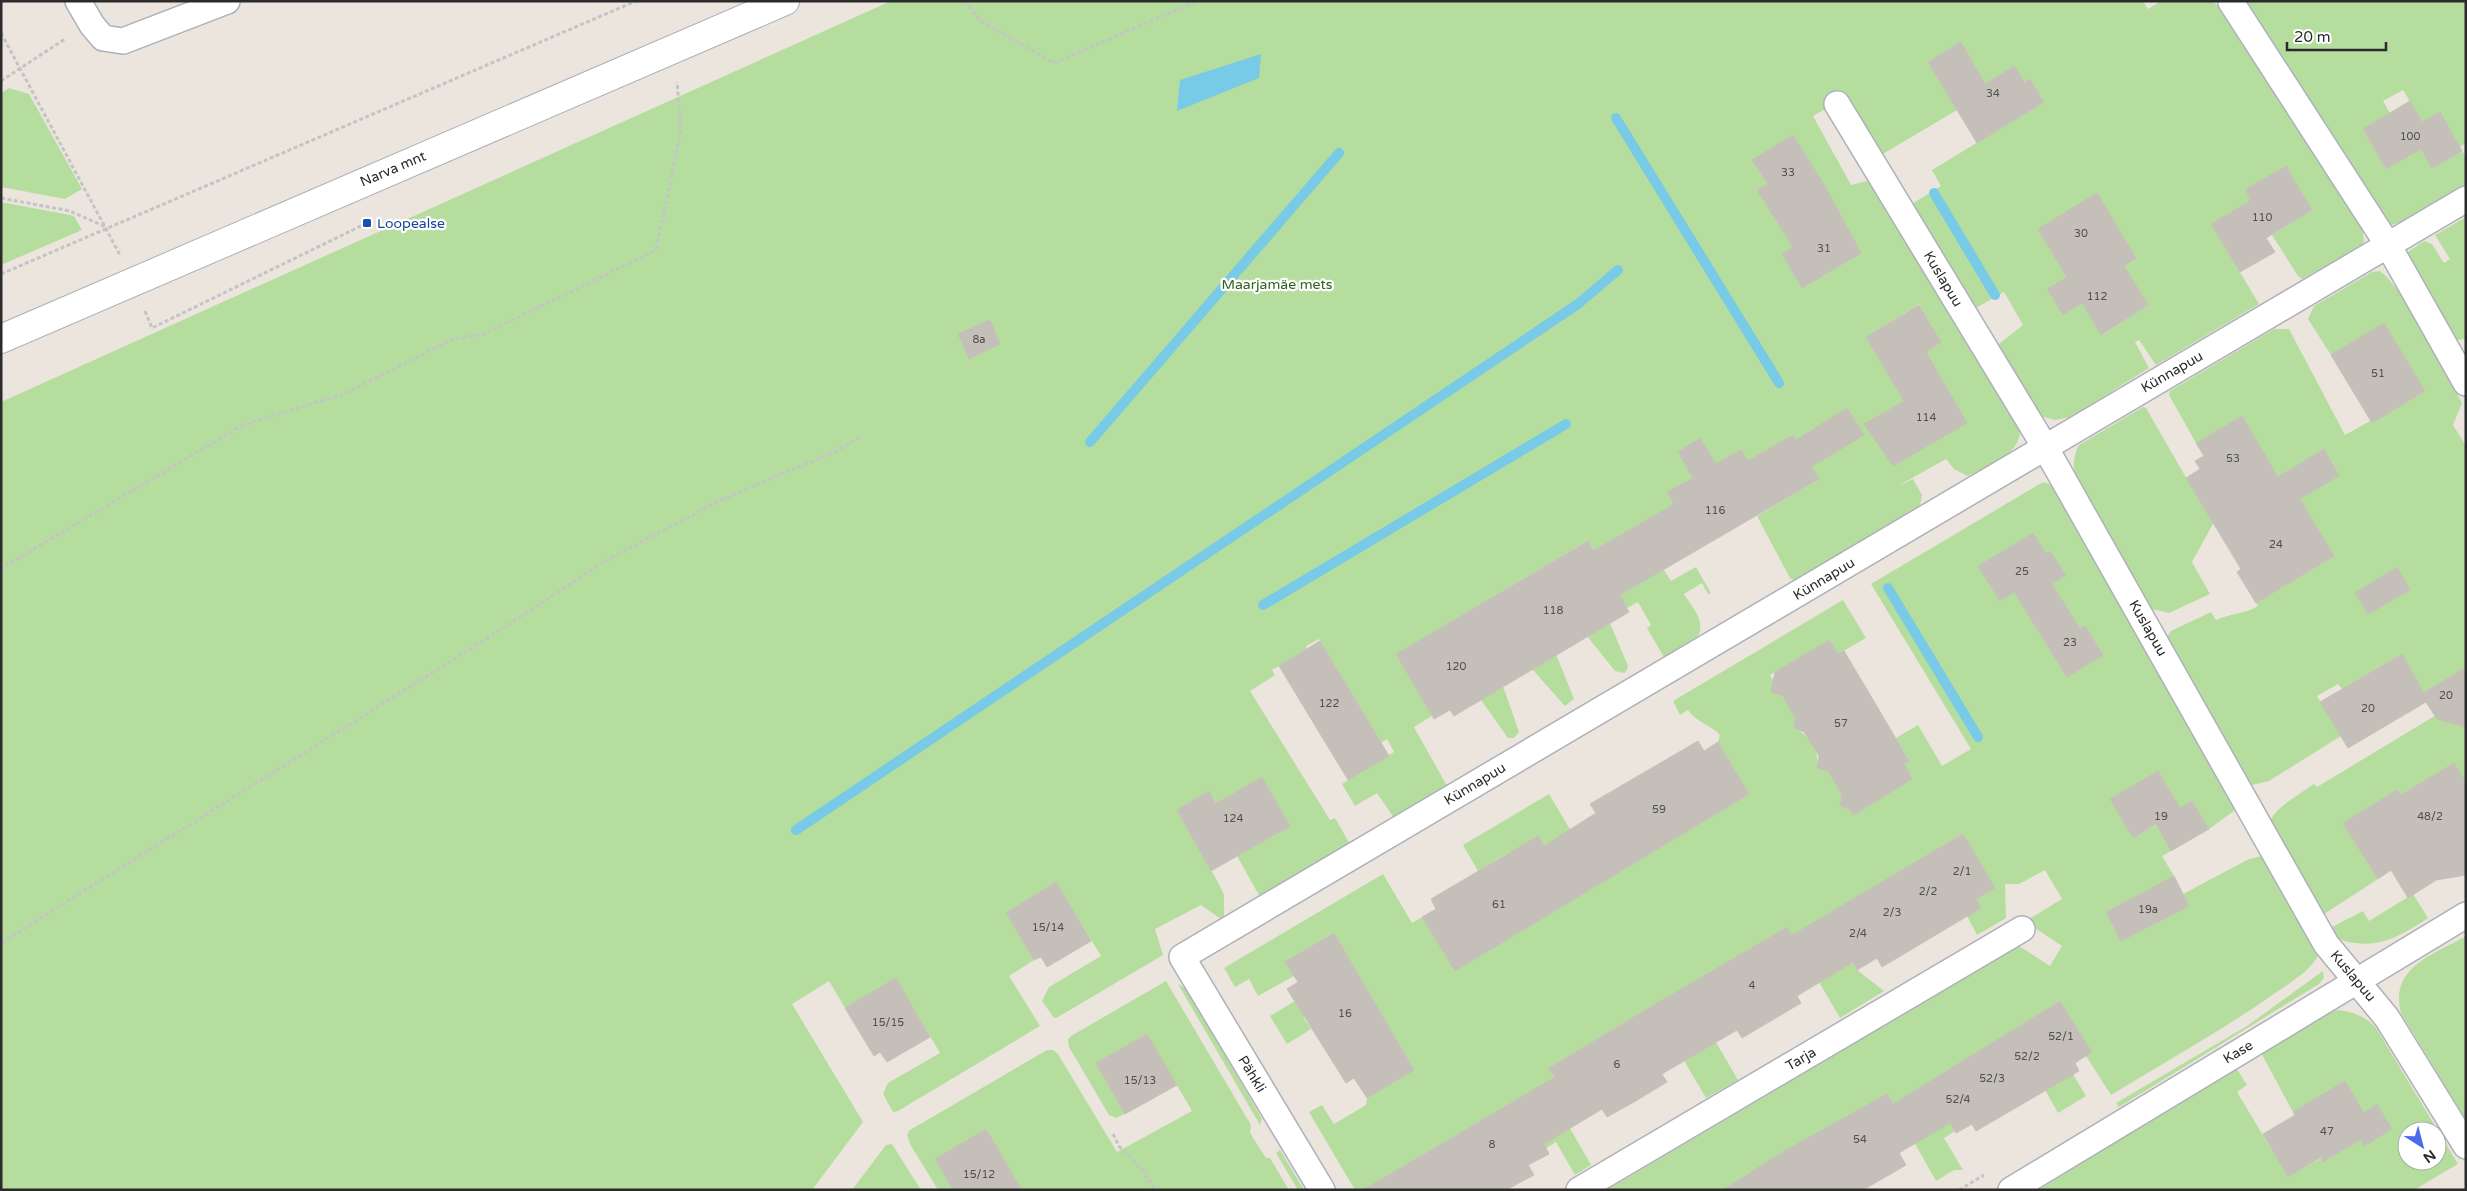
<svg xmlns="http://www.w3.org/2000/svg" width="2467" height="1191" font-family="'Varela Round',sans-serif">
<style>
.green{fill:#b5de9e;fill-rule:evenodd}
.water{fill:#79cae6}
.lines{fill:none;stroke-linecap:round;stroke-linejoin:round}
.stream{stroke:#79cae6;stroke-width:10}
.building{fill:#c4c0b9;stroke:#c7c1b7}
.minor-casing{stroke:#aeb0ba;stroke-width:28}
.secondary-casing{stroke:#aeb0ba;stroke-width:30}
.path{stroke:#c4c4c4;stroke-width:3;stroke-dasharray:4 2.5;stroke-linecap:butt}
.minor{stroke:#fff;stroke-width:25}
.secondary{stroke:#fff;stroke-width:28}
.transit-dot{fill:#1a4fb4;stroke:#fff;stroke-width:2}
.labels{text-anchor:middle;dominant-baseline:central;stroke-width:4.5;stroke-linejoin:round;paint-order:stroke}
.number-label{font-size:11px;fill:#51504e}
.street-label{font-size:14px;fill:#2b2b2b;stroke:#fff}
.transit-label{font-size:14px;fill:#164399;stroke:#fff;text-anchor:start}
.park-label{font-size:14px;fill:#2f6220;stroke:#fff}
</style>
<rect width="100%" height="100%" fill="#ebe5de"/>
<path class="green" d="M891,1h1252l5,8 13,-8h52l22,23 127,201 2,17 -3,4 -59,33 -4,-3 -26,-41 40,-25 -27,-44 -38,23 3,12 -39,23 48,80 -103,61 -17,-25 -4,2 14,26 -78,49 -16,3 -18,-5 -40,-66 3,-6 23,-18 -19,-33 -30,17 -64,-104 31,-19 -9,-16 112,-68 -13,-22 -6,3 -11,-17 -29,18 -24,-41 -33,19 29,48 -76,45 -38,-56 -30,17 38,69 16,-4 8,5 145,245c0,24 -34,35 -52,45l-14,-7 -8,-10 -50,28 17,-8 9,16 -2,10 -125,76 -5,-3 -33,-62 61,-36 -25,-44 -45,25 -7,-11 -73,42 6,12 -45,26 26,45 9,-5 7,11 25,-14 15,26 -3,1 -6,-11 -18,11c8,13 22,27 14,42l-34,21 -17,-29 4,-3 -13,-23 -11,6 -40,-67 -191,113 36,62 -18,11 33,59 -53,32 -17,-25 -22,13 -13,-22 52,-32 -7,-13 -6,4 -62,-65 17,-11 -17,-28 -13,7 1,3 -35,21 3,5 -25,16 80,129 5,-2 15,26 -90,53 -23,-41 53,-30 -28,-49 -47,27 -7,-12 -31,18 43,76 4,9v22l-3,2 -20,-14 -46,24 8,26 -105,62 -4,1 -12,-17 7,-14 52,-31 -45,-73 -50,30 28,47 -25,16 31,50 -142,85 -5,1 -10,-18 5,-11 52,-30 -44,-74 -51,29 -16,-27 -37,23 71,118 -51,68h-811v-788zM2113,249l35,56 -46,30 -20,-32 -19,12 -16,-26zM1919,304l22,38 -24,16 -7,-11 -28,17 -16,-27z
M2247,1h219v142l-6,4 -20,-34 -18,9 -19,-32 -20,11 7,12 -27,17 23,39 35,-20 11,18 30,-16 4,6v27l-68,39 -7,2 -9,-3z
M9,88l20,6 53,95 -17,10 -64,-12v-94z
M1,202l69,13 4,1 8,14 -81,35z
M2466,217v122l-10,1 -5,-3 -44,-77 1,-8 16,-11 8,3 12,19 6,-4 -15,-24z
M2380,271c27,21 64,99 82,132l-9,22 13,21v233l-6,-8 -36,22 -23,-39 -59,35 -4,-5 -21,12 24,40 -72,45 -17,4 -85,-148 4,-6 40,-19 5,8c15,-7 26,-5 42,-14l-2,-3 78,-47 -18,-30 -12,7 -47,-35 -44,26 -21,38 18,32 -41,19 -17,-4 -77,-130c-2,-12 -2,-23 4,-34l64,-38 3,1 53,92 69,-39 -26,-45 -46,27 -27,-48 1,-4 104,-62h15l56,106 25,-14 2,2 53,-32 -41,-67 -53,31 -23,-36 6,-13 58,-34z
M2043,482l9,3 186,323 -29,21 -17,-28 -12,7 -22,-37 -48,28 23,39 23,-13 15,26 -9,5 12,20 -67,35 14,30 68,-35 -6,-12 66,-35 13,-3 57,98c-9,18 -30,29 -45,40 -53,37 -109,68 -163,101l-25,-39 6,-4 -32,-51 -134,83 29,47 -11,7 19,32h-9l-18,11 -49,-87 -105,59 -59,37h-116l412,-244 31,20 12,-20 -27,-18 -6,-9 33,-20 -17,-29 -26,14h-14l1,34 -29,17 -10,-19 14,-8 -5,-9 19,-11 -32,-54 -138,82 32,54 27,21 -44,27 -53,-91 -103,60 54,93 -32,18 -54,-92 -103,62 28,47 -11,6 25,44 -16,10 -19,-33 -10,6 -29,-49 -137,81 6,10h-31l-46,-78 13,-7 12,19 32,-19 1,-7 47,-28 -81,-137 -47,29 8,14 -36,20 -9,-17 -14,8 -11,-19 159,-94 29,49 10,-6 33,54 103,-133 -14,8 -6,-10 -18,11 -8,18 -6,-11 -28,17 -15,-26 86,-51 23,39 12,-8 30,50 135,-81 -31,-52 2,-7c-10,-11 -23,-12 -32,-25l-8,5 -7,-14 170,-101 23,38 -28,16 -9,-14 -59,35 4,6 -3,11 12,4 12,22 -1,10c16,7 25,23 24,40l10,3 14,24 -2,11 9,3 5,6 58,-36 -8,-15 5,-4 -13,-22 22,-13 24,41 29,-17 -100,-165z
M1607,616l21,50 -1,4 -3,3 -9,-2 -28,-35z
M1556,654l18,45 -9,7 -33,-37z
M1503,686l16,46 -5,6h-6l-32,-45z
M2466,697v85l-12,-19 -53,32 -4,-5 -53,33 34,56 -57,37 -51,-93c1,-13 33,-31 44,-39l3,3z
M2413,894l15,24c-23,15 -44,29 -73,25 -13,-2 -18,-3 -25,-15l33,-17 6,10z
M2466,936v184l-65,-107c-12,-46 32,-58 65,-77z
M2323,971l1,7 -5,6 -200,123 -3,-4 131,-77z
M1166,981l85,144 -1,8 16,25h4l19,32h-267l-36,-61 -51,30 18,31h-15l-28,-46 -3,-9 3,-5 137,-80h6l5,4 59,98 75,-41 -45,-77 -51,29 29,51 -9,4 -7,-3 -40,-68 -1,-7 3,-4z
M1178,984l7,4 5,7 72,124 -2,6z
M1305,995l9,15 -11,7 8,12 -24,15 -17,-28z
M2339,1010c14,2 28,7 37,18l82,136 -44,26h-375l196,-124 12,19 -10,7 51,85 33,-19 3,4 36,-22 4,6 13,-41 -13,8 -19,-32 -52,31 -33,-61 65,-39zM2407,1131h30v30h-30z
M2073,1074l13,22 -28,17 -13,-23z
M892,1144l29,46h-69l34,-45z
M1280,1150l24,40h-6l-22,-37z"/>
<path class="water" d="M1261,54l-2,24 -82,33 3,-31z"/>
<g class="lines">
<path class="stream" d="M1616,118l163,265
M1934,193l61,102
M1090,442l249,-289
M1888,588l90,149
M1263,605l303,-181
M796,830l782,-526 40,-34"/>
</g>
<path class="building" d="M1961,42l24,42 29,-18 11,17 5,-4 14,23 -67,41 -49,-81z
M2410,101l12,21 18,-10 22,39 -30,17 -11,-19 -35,20 -23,-40z
M1793,135l32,51 36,67 -59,35 -20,-34 11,-7 -36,-57 11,-6 -16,-24z
M2286,166l26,44 -46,28 9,14 -35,20 -29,-48 39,-23 -4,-12z
M2097,193l39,65 -12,8 24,39 -47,30 -19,-32 -19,12 -16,-26 20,-12 -29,-48z
M1919,305l22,37 -15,10 41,71 -74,43 -29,-42 40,-23 -38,-64z
M990,320l10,24 -31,15 -11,-25z
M2384,323l41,68 -53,32 -41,-68z
M1847,408l17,27 -53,32 8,12 -199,116 9,17 -175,104 -4,-6 -16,9 -38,-65 192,-113 5,10 81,-47 -7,-12 26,-14 -15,-26 22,-14 16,26 25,-14 7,11 45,-26 3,5z
M2242,416l36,61 46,-28 15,27 -39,23 34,57 -78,47 -19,-31 4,-3 -55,-91 14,-9 -5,-8 9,-5 -8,-13z
M2033,533l13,21 4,-3 16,24 -14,9 28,45 5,-3 18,29 -36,22 -53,-85 -14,9 -22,-35z
M2397,567l13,23 -42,24 -13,-21z
M1829,640l9,14 6,-3 31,52 34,58 -5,3 8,15 -58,36 -5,-6 -9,-3 2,-11 -14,-24 -11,-3 2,-12 -15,-24 -10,-4 1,-10 -12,-22 -12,-4 4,-20z
M1320,641l69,115 -41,24 -69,-114z
M2402,654l22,39 42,-26v60l-29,-8 -11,-17 -78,46 -28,-46z
M1698,741l6,10 14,-9 31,52 -294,177 -33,-54 14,-8 -5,-10 107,-63 6,10 52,-33 -6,-9z
M2454,763l12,19v93l-30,5 -28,18 -17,-28 -13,9 -35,-56 54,-33 4,5z
M2158,771l22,37 12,-7 17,28 -38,22 -15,-27 -23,14 -23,-39z
M1262,777l28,49 -79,45 -34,-61 32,-19 6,13z
M1963,834l32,54 -19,11 5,9 -99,59 -5,-9 -20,12 -4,-8 -56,34 4,7 -59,35 -5,-8 -75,44 5,8 -33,20 -27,15 -5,-8 -58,35 5,10 -21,11 6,10 -28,15h-143l192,-113 -6,-9 103,-62 135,-79 5,8z
M2174,876l15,30 -68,35 -15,-29z
M1056,882l35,59 -44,26 -6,-10 -7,3 -28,-47z
M1334,933l80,137 -47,28 -13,-20 -8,5 -59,-94 11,-7 -13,-20z
M896,978l34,59 -43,25 -7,-10 -6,4 -29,-48z
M2060,1001l32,51 -17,11 4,8 -103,60 -4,-7 -16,9 -6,-10 -51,30 7,12 -43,25h-140l58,-37 106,-59 6,10z
M1147,1034l30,51 -52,29 -29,-51z
M2345,1081l19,32 13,-9 15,25 -28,17 -4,-6 -37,22 -2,-5 -33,20 -25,-43 32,-19 -2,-3z
M986,1129l36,61h-69l-18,-31z"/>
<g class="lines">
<g class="minor-casing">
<path id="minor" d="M78,1l14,24 11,13 20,3 104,-40
M2231,2l157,243 78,138
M1837,104l208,343 281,497 61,74 79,128
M1322,1190l-140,-233 1284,-758
M1579,1190l443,-261
M2011,1190l455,-275"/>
</g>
<g class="secondary-casing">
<path id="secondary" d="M1,339l784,-338"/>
</g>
<path class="path" d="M964,1l17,20 73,42 143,-62
M1,33l119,222
M1,81l64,-42
M1,198l69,13 36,16
M1,274l635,-273
M145,311l7,17 215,-105
M1,571l6,-6 236,-140 101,-31 109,-55 31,-5 172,-84 25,-120 -4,-48
M1,943l496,-311 110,-72 114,-60 113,-48 27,-15
M1113,1134l6,12 23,24 13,20
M1959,1190l25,-15"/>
<use href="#minor" class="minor"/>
<use href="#secondary" class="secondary"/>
</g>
<rect class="transit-dot" x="362" y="218" width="10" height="10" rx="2.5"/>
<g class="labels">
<g class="number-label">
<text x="1993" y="93">34</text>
<text x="2410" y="136">100</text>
<text x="1788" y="172">33</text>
<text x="2262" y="217">110</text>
<text x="2081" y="233">30</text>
<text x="1824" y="248">31</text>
<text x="2097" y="296">112</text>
<text x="979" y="339">8a</text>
<text x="2378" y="373">51</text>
<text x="1926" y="417">114</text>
<text x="2233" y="458">53</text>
<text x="1715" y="510">116</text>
<text x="2276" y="544">24</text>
<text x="2022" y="571">25</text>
<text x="1553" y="610">118</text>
<text x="2070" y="642">23</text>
<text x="1456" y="666">120</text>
<text x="2446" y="695">20</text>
<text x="1329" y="703">122</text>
<text x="2368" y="708">20</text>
<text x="1841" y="723">57</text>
<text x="1659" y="809">59</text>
<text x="2161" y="816">19</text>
<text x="2430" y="816">48/2</text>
<text x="1233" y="818">124</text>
<text x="1962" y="871">2/1</text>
<text x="1928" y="891">2/2</text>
<text x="1499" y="904">61</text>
<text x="2148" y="909">19a</text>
<text x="1892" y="912">2/3</text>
<text x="1048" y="927">15/14</text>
<text x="1858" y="933">2/4</text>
<text x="1752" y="985">4</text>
<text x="1345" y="1013">16</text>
<text x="888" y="1022">15/15</text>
<text x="2061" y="1036">52/1</text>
<text x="2027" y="1056">52/2</text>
<text x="1617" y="1064">6</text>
<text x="1992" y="1078">52/3</text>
<text x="1140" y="1080">15/13</text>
<text x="1958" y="1099">52/4</text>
<text x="2327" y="1131">47</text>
<text x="1860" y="1139">54</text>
<text x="1492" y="1144">8</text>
<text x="979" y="1174">15/12</text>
</g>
<g class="street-label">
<text transform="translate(393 169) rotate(-23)">Narva mnt</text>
<text transform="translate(1943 279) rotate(59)">Kuslapuu</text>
<text transform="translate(2172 372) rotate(-30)">Künnapuu</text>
<text transform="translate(1824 579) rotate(-31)">Künnapuu</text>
<text transform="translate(2148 628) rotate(60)">Kuslapuu</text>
<text transform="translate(1475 784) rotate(-31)">Künnapuu</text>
<text transform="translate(2353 976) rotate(50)">Kuslapuu</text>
<text transform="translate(2238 1052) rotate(-31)">Kase</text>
<text transform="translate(1801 1059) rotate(-30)">Tarja</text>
<text transform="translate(1252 1074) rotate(59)">Pähkli</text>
</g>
<g class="transit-label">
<text x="377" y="223">Loopealse</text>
</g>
<g class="park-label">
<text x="1277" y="284">Maarjamäe mets</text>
</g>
</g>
<rect width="2467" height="1191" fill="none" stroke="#2b2b2b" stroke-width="5"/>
<g transform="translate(2422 1146) rotate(144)"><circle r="24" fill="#ffffff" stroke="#aaaaaa"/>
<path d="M0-4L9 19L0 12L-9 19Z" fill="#4a6bec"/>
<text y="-8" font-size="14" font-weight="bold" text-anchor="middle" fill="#2b2b2b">N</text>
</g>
<path d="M2287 42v8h99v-8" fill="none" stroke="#2b2b2b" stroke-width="2.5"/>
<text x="2294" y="42" font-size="15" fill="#2b2b2b" stroke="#ffffff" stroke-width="4" paint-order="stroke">20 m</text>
</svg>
